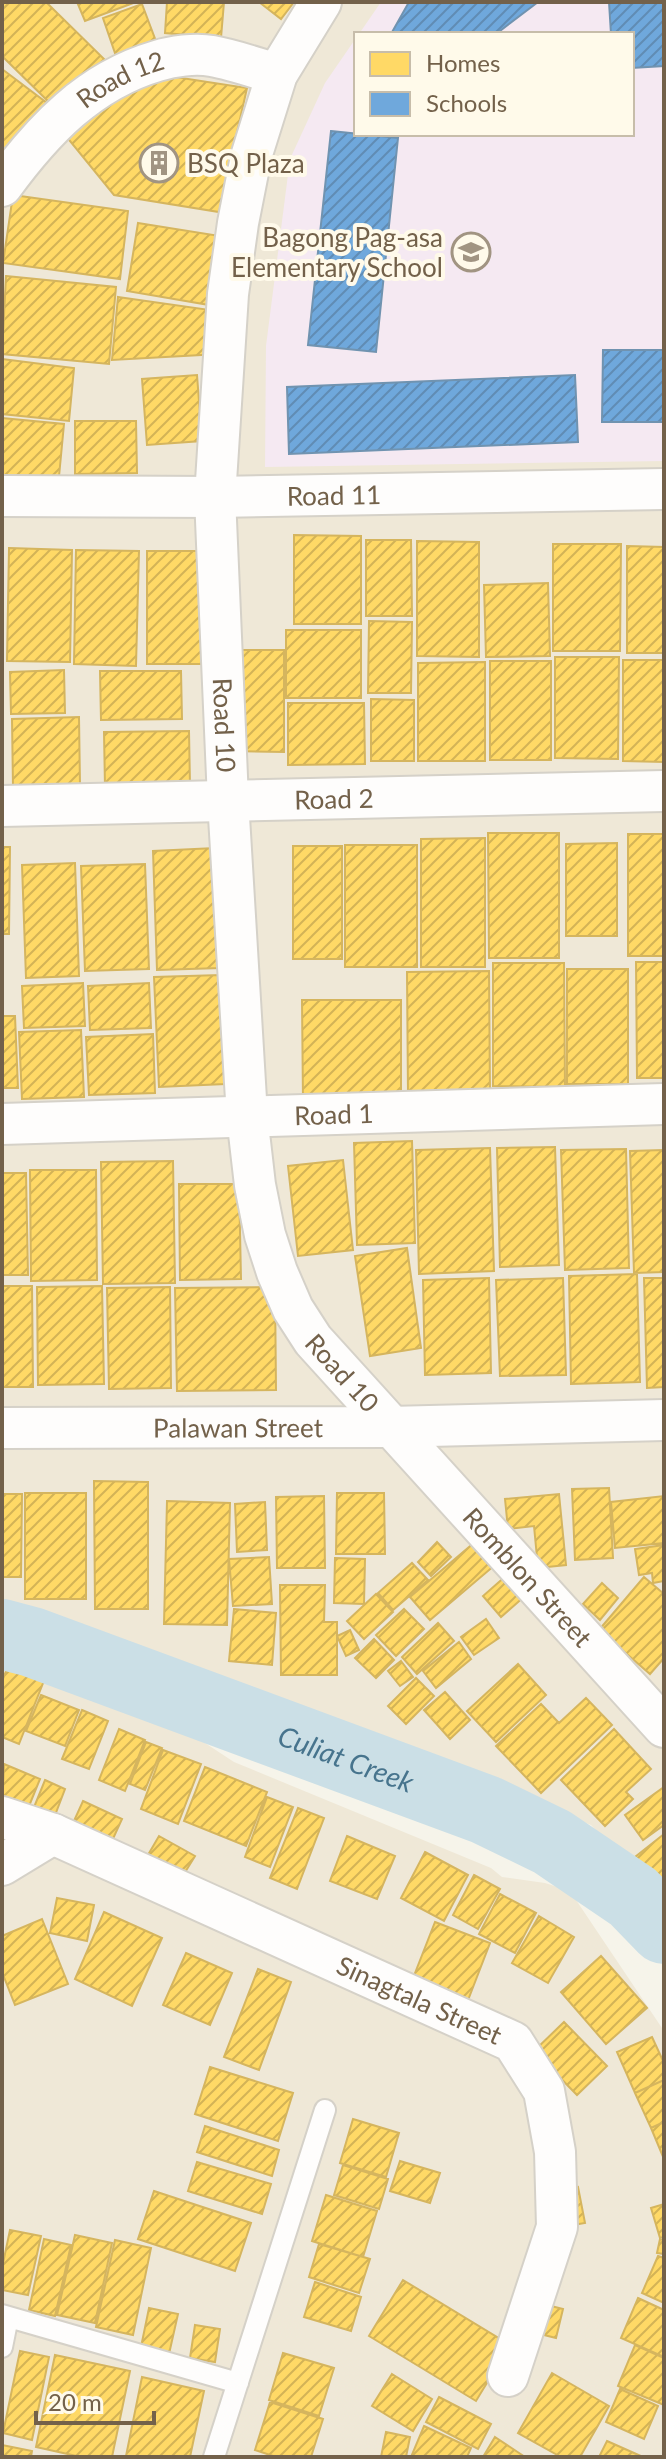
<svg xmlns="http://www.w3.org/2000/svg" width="666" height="2459" font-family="Lato,sans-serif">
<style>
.residential{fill:#efe8d7;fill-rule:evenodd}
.education{fill:#f5e9f2}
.homes{fill:url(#homes-hatch);stroke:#d5b55e;stroke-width:2}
.schools{fill:url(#schools-hatch);stroke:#7093b0;stroke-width:2}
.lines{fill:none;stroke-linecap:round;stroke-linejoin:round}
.river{stroke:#cbdfe6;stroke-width:70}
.service-casing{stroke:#d5d1c8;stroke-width:24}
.minor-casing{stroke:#d5d1c8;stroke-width:44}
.service{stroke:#fefdfc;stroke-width:20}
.minor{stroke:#fefdfc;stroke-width:40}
.labels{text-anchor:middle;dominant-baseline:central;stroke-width:8;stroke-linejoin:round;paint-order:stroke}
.street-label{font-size:26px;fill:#73614a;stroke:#fffaea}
.poi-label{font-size:26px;fill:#73614a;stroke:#fffaea;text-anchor:start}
.water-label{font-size:28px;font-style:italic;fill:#47748d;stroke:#fffaea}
</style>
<defs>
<pattern id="homes-hatch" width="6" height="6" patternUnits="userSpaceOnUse" patternTransform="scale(2)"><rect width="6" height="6" fill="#ffd966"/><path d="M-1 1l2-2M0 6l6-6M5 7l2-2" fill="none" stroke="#d3b356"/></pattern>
<pattern id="schools-hatch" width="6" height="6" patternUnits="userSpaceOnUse" patternTransform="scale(2)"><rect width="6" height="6" fill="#6fa8dc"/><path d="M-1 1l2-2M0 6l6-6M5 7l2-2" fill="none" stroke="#608cb4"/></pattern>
</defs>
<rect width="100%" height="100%" fill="#f6f4ea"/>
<path class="residential" d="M2,2h662v1399l-662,10zM356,34h276v100h-276z
M664,1431v277l-249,-273z
M2,1438l387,1 275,305v159l-73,-78 -335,-131 -193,-59 -61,-15z
M2,1661l171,61 61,40 257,106 11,9 43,6 25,8 94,140v426h-662z"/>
<path class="education" d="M381,2h283v459l-399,6 1,-121 24,-187 35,-76 31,-45v96h276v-100h-273z"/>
<path class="homes" d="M4,2h42l58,57 -48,50 -54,-53v-52z
M77,2h59l-51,19z
M167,2h57l-3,36 -56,-5z
M259,2h35l-13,17z
M142,4l15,40 -40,15 -14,-41z
M2,69l45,34 -39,52 -6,-4z
M149,73l98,15 -28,124 -105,-17 -53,-65z
M13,195l115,16 -8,68 -117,-16z
M138,223l88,14 -11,69 -88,-15z
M6,276l110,11 -7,77 -107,-10z
M118,297l99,14 2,43 -107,6z
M2,359l72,9 -5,53 -67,-7z
M197,375l5,66 -55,4 -5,-66z
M2,418l62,6 -6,63 -56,-6z
M75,421h61l1,52 -62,1z
M294,535l67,1v88h-67z
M366,540h45l1,76h-46z
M417,541l62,1v115l-62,-1z
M553,544h68l-1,107h-67z
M627,546l37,1v106h-37z
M9,548l63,2 -2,112 -63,-1z
M76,550l63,1 -3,115 -62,-2z
M147,551h59v113h-59z
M548,583l2,73 -64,1 -2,-72z
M369,621l43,1 -1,71h-43z
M286,630h75v68h-75z
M231,650h53v102l-54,-1z
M555,657h64l-1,102 -63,-1z
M623,660h41v102l-41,-1z
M490,661h61v99h-61z
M485,662v99h-67v-98z
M64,670l1,43 -54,1 -1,-42z
M100,671h81l1,48 -81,1z
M371,699l43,1v61h-43z
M288,703h76l1,61 -77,1z
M79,717l1,69 -67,1 -1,-68z
M189,731l1,55 -85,1 -1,-55z
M488,833h71v125h-70z
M628,834h36v122h-36z
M485,838v129h-64v-128z
M617,843v93h-51v-92z
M345,845h72v122h-72z
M293,846h49v113h-49z
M2,847h8l-1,87h-7z
M215,848l6,120 -64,2 -4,-119z
M75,863l4,113 -53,2 -4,-113z
M145,864l4,105 -64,2 -4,-105z
M636,962h28v116h-27z
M493,963h71l1,124 -72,-1z
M567,969h61v115h-61z
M489,971l1,123h-82l-1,-122z
M221,975l4,109 -66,3 -5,-110z
M83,983l2,43 -61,2 -2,-42z
M149,983l2,45 -61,2 -2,-44z
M302,1000h99v101l-98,-1z
M2,1016h13l3,72h-16z
M81,1030l3,67 -62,2 -3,-67z
M153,1034l2,59 -66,2 -3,-58z
M412,1141l3,102 -58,2 -3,-102z
M555,1147l4,118 -59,2 -3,-119z
M490,1148l4,123 -75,3 -3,-124z
M626,1149l3,119 -64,2 -4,-120z
M664,1150v122l-30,1 -4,-122z
M343,1160l10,90 -55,6 -10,-90z
M173,1161l2,122 -72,1 -2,-122z
M30,1170h66l1,110 -66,1z
M2,1173h24l2,102h-26z
M179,1184h60l2,95 -61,1z
M407,1248l14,100 -51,8 -15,-100z
M637,1274l3,108 -69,2 -2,-108z
M489,1278l2,95 -66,2 -2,-95z
M563,1278l3,97 -66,1 -4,-96z
M644,1278h20v109l-17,1z
M2,1286h30l1,101h-31z
M102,1286l2,98 -66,1 -1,-98z
M170,1287l1,101 -62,1 -2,-101z
M275,1287l1,103 -99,1 -2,-103z
M94,1481l54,1v127h-53z
M609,1488l4,70 -38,2 -3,-71z
M25,1493h61v106h-61z
M337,1493h47l1,61h-49z
M2,1494h20l-1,83h-19z
M559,1494l7,71 -28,3 -4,-42 -26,3 -3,-30z
M324,1496l1,72h-48l-1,-71z
M664,1496v47l-49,5 -4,-46z
M167,1501l63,2 -3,122 -63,-1z
M265,1502l2,48 -30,2 -2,-48z
M437,1542l14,15 -20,19 -13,-14z
M475,1542l20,23 -65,55 -20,-23z
M664,1545v36l-11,2 -1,-10 -13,2 -4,-26z
M269,1557l3,47 -39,2 -4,-47z
M335,1558l30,1 -1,45 -30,-1z
M412,1563l16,17 -35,30 -15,-17z
M507,1575l18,21 -24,21 -18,-21z
M644,1577l20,17v64l-14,16 -51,-44z
M602,1583l16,15 -18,22 -17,-16z
M280,1585h45l-1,37h13v53h-56z
M376,1594l17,18 -29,27 -17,-18z
M234,1609l42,4 -4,52 -43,-4z
M404,1609l20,20 -28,27 -20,-21z
M486,1619l13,19 -25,17 -13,-18z
M438,1623l16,18 -37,33 -15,-17z
M350,1630l9,20 -13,6 -9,-20z
M374,1639l20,21 -18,18 -21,-20z
M459,1642l12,17 -35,29 -13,-17z
M401,1661l12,16 -13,9 -12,-15z
M9,1664l36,14 -26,66 -17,-7v-56z
M518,1664l28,31 -50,47 -29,-31z
M416,1678l18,18 -28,28 -18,-18z
M445,1692l25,28 -20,19 -26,-29z
M41,1695l38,15 -14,36 -39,-15z
M586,1698l26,27 -71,68 -45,-47 45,-42 18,19z
M82,1710l26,11 -19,48 -27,-10z
M119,1729l26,11 -20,51 -26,-11z
M614,1729l37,40 -25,23 7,7 -28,27 -44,-46z
M146,1742l16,6 -17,42 -15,-6z
M163,1750l38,14 -23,60 -37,-15z
M4,1764l36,15 -17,42 -21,-9z
M205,1767l62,25 -21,54 -62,-25z
M45,1780l20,9 -16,42 -21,-9z
M664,1787v38l-21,15 -18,-25z
M267,1797l26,10 -23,60 -25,-10z
M83,1801l39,18 -15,33 -39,-18z
M298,1808l26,10 -27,71 -27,-11z
M664,1834v63l-4,3 -30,-39z
M159,1836l36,20 -19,31 -35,-20z
M347,1836l48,20 -18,43 -47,-18z
M425,1852l43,23 -24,46 -43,-23z
M474,1875l26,14 -22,40 -25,-14z
M500,1894l36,19 -21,40 -36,-19z
M57,1898l37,7 -7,36 -37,-8z
M104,1912l58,26 -30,68 -57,-27z
M539,1916l35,21 -26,46 -36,-20z
M42,1919l26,65 -53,21 -13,-33v-36z
M435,1922l55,21 -25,65 -55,-22z
M186,1953l46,20 -22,52 -47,-20z
M601,1956l46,52 -41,36 -45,-52z
M258,1969l33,13 -32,88 -35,-13z
M564,2022l43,44 -30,29 -43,-44z
M652,2037l12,26v17l-29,13 -18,-41z
M210,2067l83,26 -15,48 -83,-27z
M664,2080v42l-13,6 -16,-35z
M353,2119l46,14 -13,44 -46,-14z
M664,2122v37l-13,-31z
M205,2126l74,24 -7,26 -75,-24z
M400,2161l40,12 -10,30 -40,-12z
M197,2162l74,22 -9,30 -74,-23z
M343,2165l45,14 -9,30 -45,-14z
M578,2187l7,36 -18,3 -6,-36z
M154,2191l97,32 -16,48 -97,-32z
M326,2195l51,16 -14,46 -51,-16z
M664,2204v33l-4,1 -9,-30z
M10,2230l31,6 -13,59 -26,-5v-22z
M75,2235l37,8 -17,80 -38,-8z
M44,2239l27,6 -16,71 -26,-6z
M660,2239l4,1v14l-7,-1z
M115,2240l36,8 -18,87 -37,-8z
M319,2244l51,15 -11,34 -50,-16z
M658,2256l6,2v45l-22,-10z
M403,2280l107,65 -34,56 -107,-65z
M315,2282l46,15 -10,34 -47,-14z
M638,2298l26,12v47l-43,-19z
M535,2302l28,7 -7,29 -28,-7z
M149,2308l29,6 -9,40 -28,-7z
M195,2325l25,4 -5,33 -25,-4z
M635,2345l29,13v47l-46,-19z
M20,2351l29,6 -17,83 -29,-7z
M283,2353l51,15 -15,48 -50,-16z
M55,2355l75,16 -18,86h-31l-45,-10z
M552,2373l57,33 -29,51h-19l-43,-24z
M392,2374l40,25 -19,32 -41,-25z
M142,2377l62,14 -14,66 -64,-1z
M620,2389l38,17 -14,33 -38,-17z
M439,2397l52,27 -13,25 -52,-27z
M270,2402l53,17 -12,38h-35l-21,-7z
M424,2426l47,22 -4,9h-56z
M386,2432l24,5 -4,20h-25z
M495,2437l30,20h-42z
M607,2441l36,16h-44z
M2,2445l30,6 -1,6h-29z"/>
<path class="schools" d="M409,2h129l-42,32h-105z
M609,2h55v64l-32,2v-34h-21z
M331,131l67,7 -22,214 -68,-7z
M603,350h61v72h-62z
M575,375l3,67 -289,12 -2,-67z"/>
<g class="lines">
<path class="river" id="s1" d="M2,1634l30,8 454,168 66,32 81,55 31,32"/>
<g class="service-casing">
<path id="service" d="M2,2315l236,68
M2,2347l6,-30
M214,2457l111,-347"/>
</g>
<g class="minor-casing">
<g id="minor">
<path id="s2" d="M321,2l-44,72 -26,83 -13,66 -10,71 -13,203 13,303 19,316 8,69 10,50 12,37 16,37 20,31 351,387"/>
<path id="s3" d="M2,186c41,-56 87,-105 155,-125 16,-5 38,-8 55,-5 22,4 44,12 65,18"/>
<path id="s4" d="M2,496l213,1 449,-8"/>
<path id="s5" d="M2,806l662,-15"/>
<path id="s6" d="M2,1124l662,-20"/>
<path id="s7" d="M2,1428l387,-1 275,-7"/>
<path id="s8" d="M2,1817l51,17 460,208 31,49 11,61 2,75 -49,149"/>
<path d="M2,1865l51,-31"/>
</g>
</g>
<use href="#service" class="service"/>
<use href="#minor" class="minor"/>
</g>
<defs>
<g id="building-ring" transform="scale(2)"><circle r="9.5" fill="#fffaea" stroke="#a19482" stroke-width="1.5"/><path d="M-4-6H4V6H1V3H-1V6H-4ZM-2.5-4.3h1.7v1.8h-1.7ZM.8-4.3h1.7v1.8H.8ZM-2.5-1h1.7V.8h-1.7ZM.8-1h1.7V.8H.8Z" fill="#a19482"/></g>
<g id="school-ring" transform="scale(2)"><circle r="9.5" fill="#fffaea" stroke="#a19482" stroke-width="1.5"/><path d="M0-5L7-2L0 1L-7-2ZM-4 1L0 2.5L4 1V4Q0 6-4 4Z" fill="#a19482"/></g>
</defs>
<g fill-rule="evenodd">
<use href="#building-ring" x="159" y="163"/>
<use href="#school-ring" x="471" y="252"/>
</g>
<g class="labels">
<g class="street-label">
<text stroke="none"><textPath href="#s3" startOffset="162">Road 12</textPath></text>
<text stroke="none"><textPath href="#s4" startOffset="332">Road 11</textPath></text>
<text stroke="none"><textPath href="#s2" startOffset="742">Road 10</textPath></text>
<text stroke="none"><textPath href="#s5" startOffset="332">Road 2</textPath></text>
<text stroke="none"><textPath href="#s6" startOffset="332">Road 1</textPath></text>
<text stroke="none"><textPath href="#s2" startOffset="1414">Road 10</textPath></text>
<text stroke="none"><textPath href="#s7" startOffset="236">Palawan Street</textPath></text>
<text stroke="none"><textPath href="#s2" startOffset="1690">Romblon Street</textPath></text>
<text stroke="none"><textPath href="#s8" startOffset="456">Sinagtala Street</textPath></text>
</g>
<g class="poi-label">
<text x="187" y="163">BSQ Plaza</text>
<text x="443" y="237" text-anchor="end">Bagong Pag-asa<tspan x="443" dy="30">Elementary School</tspan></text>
</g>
<g class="water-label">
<text stroke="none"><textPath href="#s1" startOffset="366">Culiat Creek</textPath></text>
</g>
</g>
<rect width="666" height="2459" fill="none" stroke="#73614a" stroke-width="8"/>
<rect x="354" y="32" width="280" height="104" fill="#fffaea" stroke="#c7bdaa" stroke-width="2"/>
<rect x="370" y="52" width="40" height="24" fill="#ffd966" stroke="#c7bdaa" stroke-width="2"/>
<text x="426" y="72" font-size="24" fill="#73614a">Homes</text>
<rect x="370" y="92" width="40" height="24" fill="#6fa8dc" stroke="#c7bdaa" stroke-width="2"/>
<text x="426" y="112" font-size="24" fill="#73614a">Schools</text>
<path d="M36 2411v12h118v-12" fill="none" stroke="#73614a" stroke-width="4"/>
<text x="48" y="2411" font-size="24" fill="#73614a" stroke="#fffaea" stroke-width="6" paint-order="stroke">20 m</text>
</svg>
